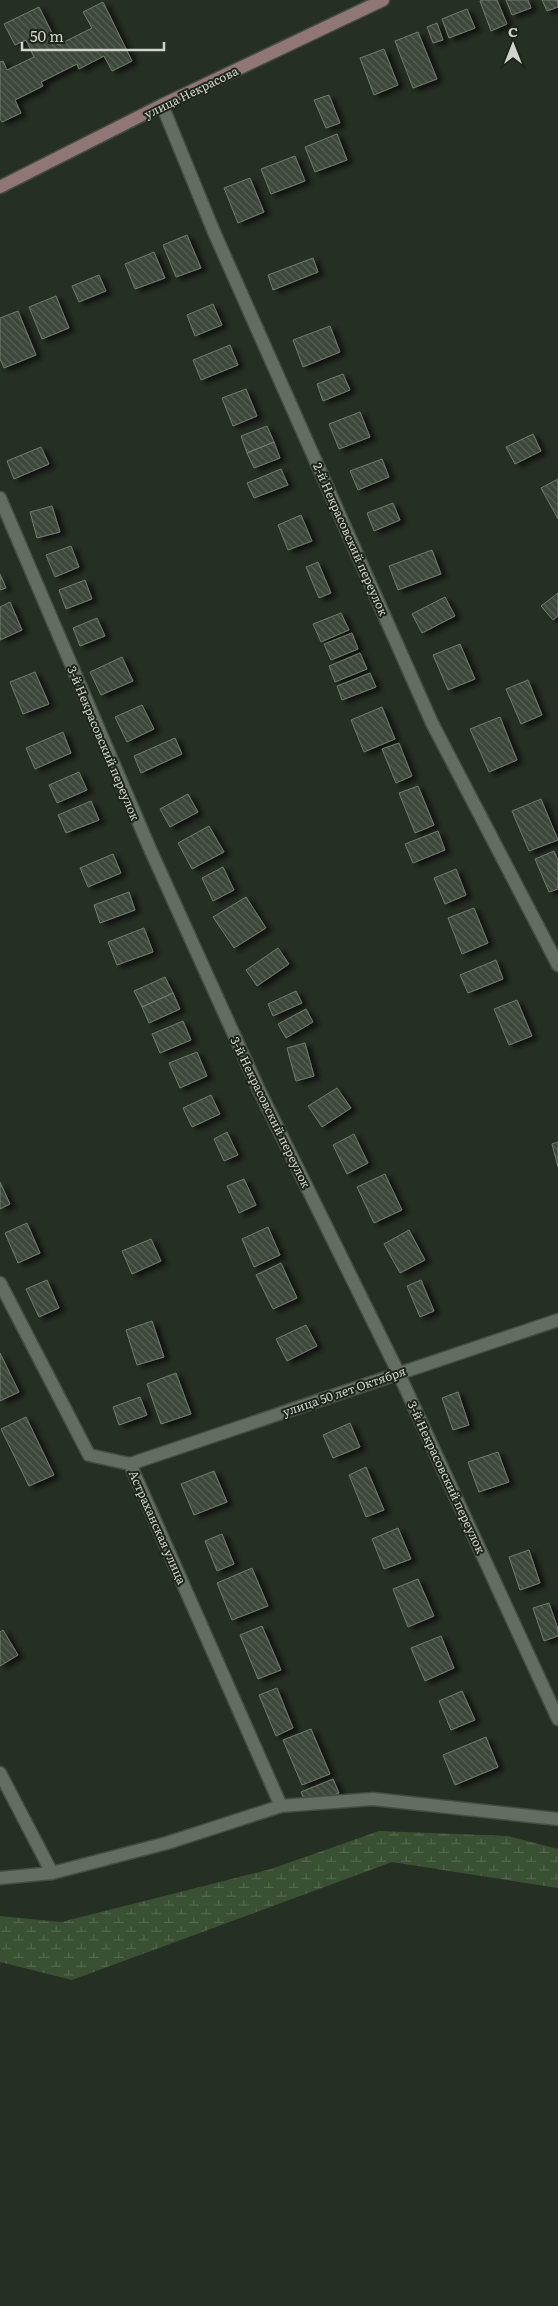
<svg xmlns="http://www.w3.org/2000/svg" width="558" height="2306" font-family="Literata,serif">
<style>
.wetland{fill:url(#wetland-marsh)}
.building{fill:url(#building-back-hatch);stroke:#727c70;filter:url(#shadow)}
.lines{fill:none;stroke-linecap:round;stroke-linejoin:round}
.street-casing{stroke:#454c43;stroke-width:15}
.secondary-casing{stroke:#454c43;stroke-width:15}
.street{stroke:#636d61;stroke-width:12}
.secondary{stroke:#917676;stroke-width:12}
.labels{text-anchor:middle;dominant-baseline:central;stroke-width:4;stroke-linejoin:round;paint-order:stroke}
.street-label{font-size:12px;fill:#cfd4cd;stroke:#1d251b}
</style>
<defs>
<pattern id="wetland-marsh" width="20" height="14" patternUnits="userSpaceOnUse" patternTransform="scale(1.25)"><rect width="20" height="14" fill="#395033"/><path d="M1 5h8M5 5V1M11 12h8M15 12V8" fill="none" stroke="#55684f"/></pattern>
<pattern id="building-back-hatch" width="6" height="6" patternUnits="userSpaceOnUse" patternTransform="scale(1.25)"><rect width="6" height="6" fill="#3d463a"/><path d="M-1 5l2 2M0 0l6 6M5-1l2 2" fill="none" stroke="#586055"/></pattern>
<filter id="shadow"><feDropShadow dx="5.5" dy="3" stdDeviation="2.5" flood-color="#0009"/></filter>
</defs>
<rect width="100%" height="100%" fill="#262f24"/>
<path class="wetland" d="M379,1831l129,5 50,13v39l-166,-26 -320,118 -72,-18v-46l61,6 210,-53z"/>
<path class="building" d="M482,0h15l10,24 -16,7 -11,-30z
M506,0h22l3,8 -19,7z
M542,0h16v7l-11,4z
M103,2l29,59 -20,10 -8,-15 -25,13 -2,-5 -36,18 2,4 -28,14 6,13 -19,9 -2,-3v-57l3,-1 4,9 27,-13 -8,-17 -11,5 -11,-21 35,-17 19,38 34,-17 -9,-16z
M467,9l8,19 -26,10 -7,-19z
M437,23l6,17 -10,3 -6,-16z
M418,32l19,47 -24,9 -18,-47z
M384,49l14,36 -24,10 -14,-37z
M329,95l11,28 -14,5 -12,-28z
M337,134l10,26 -32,12 -10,-25z
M295,156l10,25 -34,13 -10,-25z
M250,178l14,34 -26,11 -14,-35z
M187,235l14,33 -25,9 -13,-32z
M154,252l11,26 -30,11 -10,-25z
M313,258l5,14 -45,18 -5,-15z
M99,275l7,16 -27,11 -7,-16z
M56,296l13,32 -27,11 -13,-32z
M213,304l9,21 -27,11 -8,-21z
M18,311l18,44 -32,13 -4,-9v-41z
M330,326l10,26 -37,15 -10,-27z
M230,345l8,20 -37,15 -8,-20z
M343,374l7,16 -27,11 -6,-17z
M246,389l11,27 -24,10 -11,-28z
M360,412l10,25 -31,12 -10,-25z
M267,426l7,16 -27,11 -6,-17z
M533,434l8,17 -26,13 -9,-17z
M274,442l6,16 -26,10 -7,-15z
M41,447l8,17 -35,15 -7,-18z
M382,459l7,18 -31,13 -8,-19z
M281,469l7,16 -34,13 -7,-15z
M558,479v40l-17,-31z
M393,503l7,17 -26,11 -7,-18z
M52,506l8,26 -23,6 -7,-26z
M301,515l11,26 -24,9 -10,-25z
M71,546l8,21 -24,10 -9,-22z
M432,550l9,24 -43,16 -9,-24z
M318,562l13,31 -12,5 -13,-31z
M0,574l6,14 -6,2z
M85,580l7,19 -26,10 -7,-19z
M558,593v23l-5,4 -12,-14z
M445,597l10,19 -33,17 -10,-19z
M10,602l12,28 -22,10v-33z
M341,613l8,17 -28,12 -8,-18z
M97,618l8,18 -25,10 -7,-18z
M352,633l6,16 -27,11 -7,-16z
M460,644l15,35 -27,11 -15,-35z
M360,653l7,16 -32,13 -6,-16z
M122,657l11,24 -32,14 -11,-23z
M35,672l14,32 -26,10 -13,-32z
M370,673l6,14 -34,13 -5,-14z
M528,680l14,35 -21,9 -15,-35z
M142,705l12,24 -27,13 -12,-25z
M382,707l13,32 -31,13 -13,-32z
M500,717l17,43 -28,12 -19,-43z
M63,732l8,21 -36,16 -9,-21z
M175,738l7,16 -41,19 -7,-17z
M399,743l13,33 -16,7 -14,-34z
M79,772l8,18 -30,13 -8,-18z
M418,786l16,39 -19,8 -16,-40z
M188,794l10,18 -28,15 -10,-18z
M541,799l17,41 -29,11 -17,-40z
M91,801l8,19 -33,13 -8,-18z
M209,826l15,26 -32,17 -14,-26z
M438,831l7,19 -32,13 -8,-19z
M554,851l4,9v29l-9,3 -14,-33z
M113,854l8,19 -33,14 -8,-19z
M223,867l11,23 -21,11 -11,-23z
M456,869l10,26 -21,9 -11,-26z
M129,892l6,18 -35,13 -6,-18z
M246,897l20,31 -32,20 -21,-31z
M474,908l14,35 -26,11 -14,-36z
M144,928l9,24 -36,13 -9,-23z
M278,948l11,16 -32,22 -11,-16z
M496,960l7,19 -35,14 -8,-18z
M165,977l8,16 -31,14 -8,-16z
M296,991l6,12 -29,13 -5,-12z
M173,993l7,16 -31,14 -7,-16z
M517,1000l15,36 -23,9 -15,-36z
M306,1009l7,13 -27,16 -8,-14z
M183,1021l8,19 -31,13 -8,-19z
M305,1043l9,33 -18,5 -9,-33z
M197,1052l10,24 -27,12 -11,-25z
M337,1088l14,20 -29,19 -14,-21z
M211,1095l9,19 -28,13 -9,-19z
M227,1132l11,23 -14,6 -10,-22z
M354,1134l14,29 -21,11 -14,-29z
M558,1142v25l-6,-23z
M385,1174l17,36 -28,13 -17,-36z
M244,1179l12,26 -17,8 -12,-27z
M0,1182l10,22 -10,5z
M27,1223l13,30 -22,10 -13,-30z
M268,1227l12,28 -26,12 -12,-28z
M409,1230l16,30 -25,13 -16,-29z
M151,1239l10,22 -29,13 -10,-23z
M281,1263l16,35 -24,11 -17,-34z
M47,1280l12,28 -20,9 -13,-28z
M421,1280l13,31 -14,6 -13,-31z
M152,1321l12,36 -27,8 -11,-35z
M306,1325l11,21 -30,15 -11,-22z
M0,1353l19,39 -19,9z
M176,1373l15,41 -30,10 -14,-40z
M458,1392l11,33 -16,5 -11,-32z
M140,1397l7,18 -28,10 -6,-18z
M26,1417l28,58 -25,11 -28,-57z
M350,1423l10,24 -27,11 -10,-23z
M498,1452l11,30 -30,10 -11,-30z
M366,1467l18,43 -18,7 -17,-42z
M214,1471l13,31 -33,13 -13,-31z
M398,1528l13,31 -27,10 -12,-30z
M222,1534l12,30 -17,7 -12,-30z
M529,1550l11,33 -20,7 -11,-33z
M252,1568l16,38 -36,14 -15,-37z
M418,1579l16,37 -26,11 -15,-38z
M549,1603l9,26v7l-14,5 -11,-33z
M262,1626l19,44 -23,9 -18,-44z
M3,1630l15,25 -18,11v-34z
M441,1636l13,32 -29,13 -14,-33z
M277,1688l16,40 -17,8 -17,-41z
M462,1691l13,29 -24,10 -12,-29z
M311,1729l19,45 -28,11 -19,-45z
M486,1737l12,30 -43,18 -12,-30z
M333,1779l6,14 -32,13 -6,-14z"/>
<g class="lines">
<g class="street-casing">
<path id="street" d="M162,105l52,127 218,491 126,242
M0,498l150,351 109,241 139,282 160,347
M0,1283l89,172 41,9 151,342
M130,1464l428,-144
M0,1773l52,100
M0,1878l52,-5 115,-30 114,-37 92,-7 185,20"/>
</g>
<g class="secondary-casing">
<path id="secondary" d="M0,187l162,-82 221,-105"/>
</g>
<use href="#street" class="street"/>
<use href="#secondary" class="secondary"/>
</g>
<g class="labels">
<g class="street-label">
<text transform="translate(191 92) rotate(-26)">улица Некрасова</text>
<text transform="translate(351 539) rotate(66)">2-й Некрасовский переулок</text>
<text transform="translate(104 743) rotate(67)">3-й Некрасовский переулок</text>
<text transform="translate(271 1112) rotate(64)">3-й Некрасовский переулок</text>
<text transform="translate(344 1391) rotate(-19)">улица 50 лет Октября</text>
<text transform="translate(447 1477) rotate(65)">3-й Некрасовский переулок</text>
<text transform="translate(158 1527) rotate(66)">Астраханская улица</text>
</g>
</g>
<g transform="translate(513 45)" stroke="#1d251b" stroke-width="4" paint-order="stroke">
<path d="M0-4L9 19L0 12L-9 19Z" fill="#cfd4cd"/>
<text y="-8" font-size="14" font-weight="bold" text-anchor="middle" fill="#cfd4cd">С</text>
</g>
<path d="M22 42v8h142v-8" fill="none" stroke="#cfd4cd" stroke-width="2.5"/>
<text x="30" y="42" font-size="15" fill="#cfd4cd" stroke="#1d251b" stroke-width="4" paint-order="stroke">50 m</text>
</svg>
